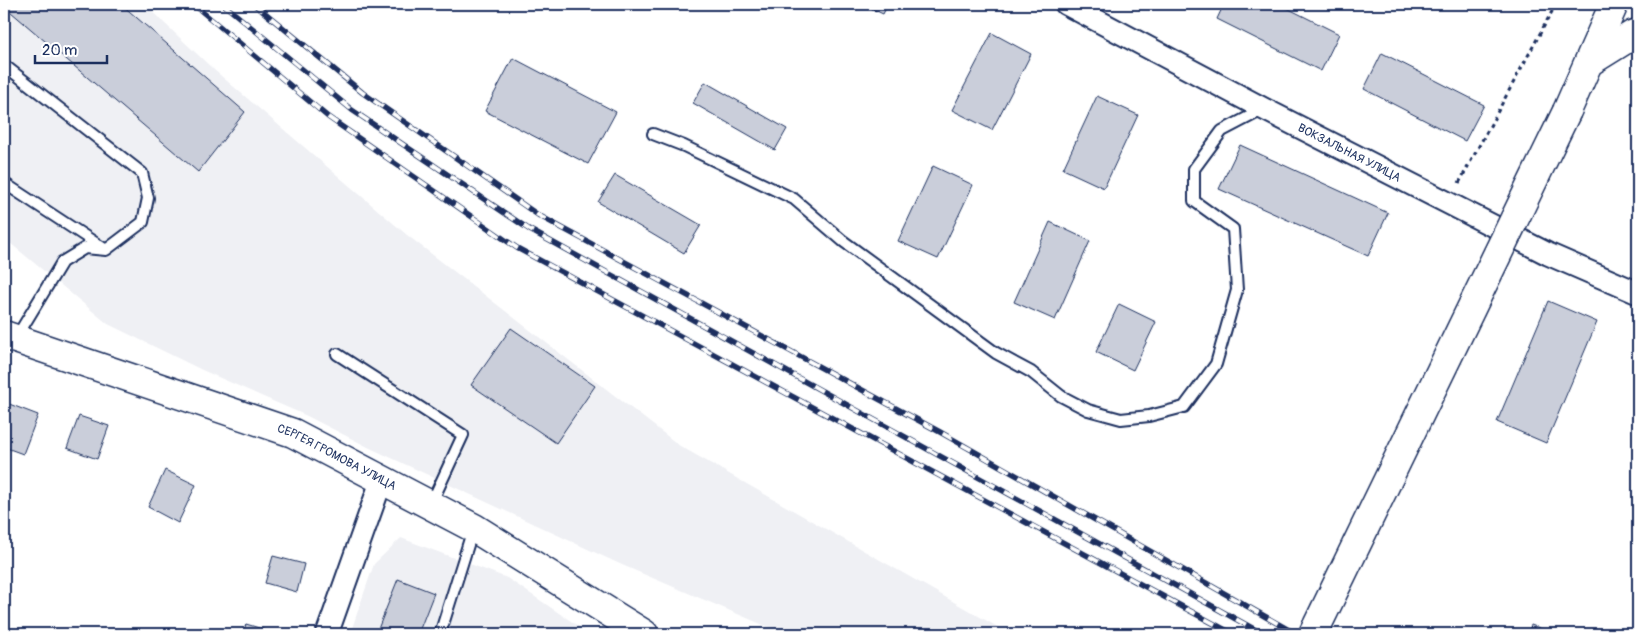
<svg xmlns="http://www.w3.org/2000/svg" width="1642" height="638" font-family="Pangolin,sans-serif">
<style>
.built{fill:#eff0f4}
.building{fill:#caceda;stroke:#1b2f5e}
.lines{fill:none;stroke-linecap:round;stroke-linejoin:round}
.lane-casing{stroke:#1b2f5e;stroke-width:14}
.street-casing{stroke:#1b2f5e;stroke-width:25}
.secondary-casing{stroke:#1b2f5e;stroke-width:31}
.path{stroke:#1b2f5e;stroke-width:3;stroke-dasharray:4 4;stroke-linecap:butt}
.lane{stroke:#fff;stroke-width:10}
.street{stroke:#fff;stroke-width:21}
.secondary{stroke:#fff;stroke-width:28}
.rail-casing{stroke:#1b2f5e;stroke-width:5.5}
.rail{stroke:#fff;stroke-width:4;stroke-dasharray:11;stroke-linecap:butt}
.secondary-bridge-casing{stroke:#1b2f5e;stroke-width:31;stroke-linecap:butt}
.secondary-bridge{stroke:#fff;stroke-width:28}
.labels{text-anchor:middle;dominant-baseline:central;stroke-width:4;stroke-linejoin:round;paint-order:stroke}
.street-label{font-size:12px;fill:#1b2f5e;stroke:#fff}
</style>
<rect width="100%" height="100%" fill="#fff"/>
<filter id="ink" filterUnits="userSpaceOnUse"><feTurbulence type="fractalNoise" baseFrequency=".02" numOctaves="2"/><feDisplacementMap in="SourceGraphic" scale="10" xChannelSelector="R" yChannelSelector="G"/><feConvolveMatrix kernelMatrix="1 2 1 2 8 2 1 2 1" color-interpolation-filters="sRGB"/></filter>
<g filter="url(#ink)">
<path class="built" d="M4,4h140l69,65 194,166 273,211 330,188h-225l-163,-69 -252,-117 -63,-32 -105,-46 -94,-46 -104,-86z
M401,538l106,40 83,56h-240l24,-70z"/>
<path class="building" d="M4,4h117l124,108 -47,60 -194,-166z
M862,4h26l-5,10z
M1224,4h55l60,30 -18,37 -104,-52z
M992,33l39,21 -39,76 -40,-20z
M1382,53l102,52 -19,36 -101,-52z
M513,58l103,54 -28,52 -103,-53z
M705,82l82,47 -12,21 -82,-47z
M1097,96l41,19 -34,73 -41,-19z
M1240,145l148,68 -20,43 -149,-67z
M933,166l40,19 -35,74 -40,-18z
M615,175l86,50 -17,28 -86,-51z
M1050,222l40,19 -35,79 -41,-18z
M1548,301l49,21 -51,121 -49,-21z
M1119,304l37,18 -23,48 -37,-18z
M511,328l84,58 -39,57 -85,-58z
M4,402l34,13 -15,39 -19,-7z
M79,416l30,10 -12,33 -30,-11z
M165,470l31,15 -18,38 -30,-16z
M273,556l31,8 -7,28 -32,-9z
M398,579l36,14 -16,41h-42z
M246,624l33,10h-36z
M1531,625l25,9h-28z"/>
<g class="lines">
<g class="lane-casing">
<path id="lane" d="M4,65l138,108 6,25 -5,24 -37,28 -21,-2 -23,14 -46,76
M653,134l31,12 110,53 49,42 153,112 35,19 30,24 27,14 33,9 28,-3 35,-9 32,-43 21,-74 -4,-61 -39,-28v-32l28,-38 42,-22
M4,183l99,65
M337,354l126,81 -32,69
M440,634l33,-105"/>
</g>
<g class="street-casing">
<g id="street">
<path id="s1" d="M1066,4l198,105 284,145 90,39"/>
<path d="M327,634l55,-155"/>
</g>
</g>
<g class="secondary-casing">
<g id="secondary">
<path d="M1589,62l45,-28 4,-1"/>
<path d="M1567,111l47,-107"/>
<path id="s2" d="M4,335l289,98 181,95 170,106"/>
</g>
</g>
<path class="path" d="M1459,183l97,-179"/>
<use href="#lane" class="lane"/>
<use href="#street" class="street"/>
<use href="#secondary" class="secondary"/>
<g class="rail-casing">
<path id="rail" d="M193,4l135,113 189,131 716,386
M223,4l129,106 178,120 733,404
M254,4l109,89 175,122 402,217 356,202"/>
</g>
<use href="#rail" class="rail"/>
<g class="secondary-bridge-casing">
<path id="secondary-bridge" d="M1313,634l254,-523"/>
</g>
<use href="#secondary-bridge" class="secondary-bridge"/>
</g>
</g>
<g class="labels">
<g class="street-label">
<text stroke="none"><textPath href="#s1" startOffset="320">ВОКЗАЛЬНАЯ УЛИЦА</textPath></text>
<text stroke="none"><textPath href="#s2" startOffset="355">СЕРГЕЯ ГРОМОВА УЛИЦА</textPath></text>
</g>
</g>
<rect width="1642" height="638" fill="none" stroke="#fff" stroke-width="20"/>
<rect x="10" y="10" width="1622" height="618" fill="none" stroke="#1b2f5e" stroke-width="2" filter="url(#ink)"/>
<path d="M35 55v8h72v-8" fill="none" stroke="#1b2f5e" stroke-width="2.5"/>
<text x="42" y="55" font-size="15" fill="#1b2f5e" stroke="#ffffff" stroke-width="4" paint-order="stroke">20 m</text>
</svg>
